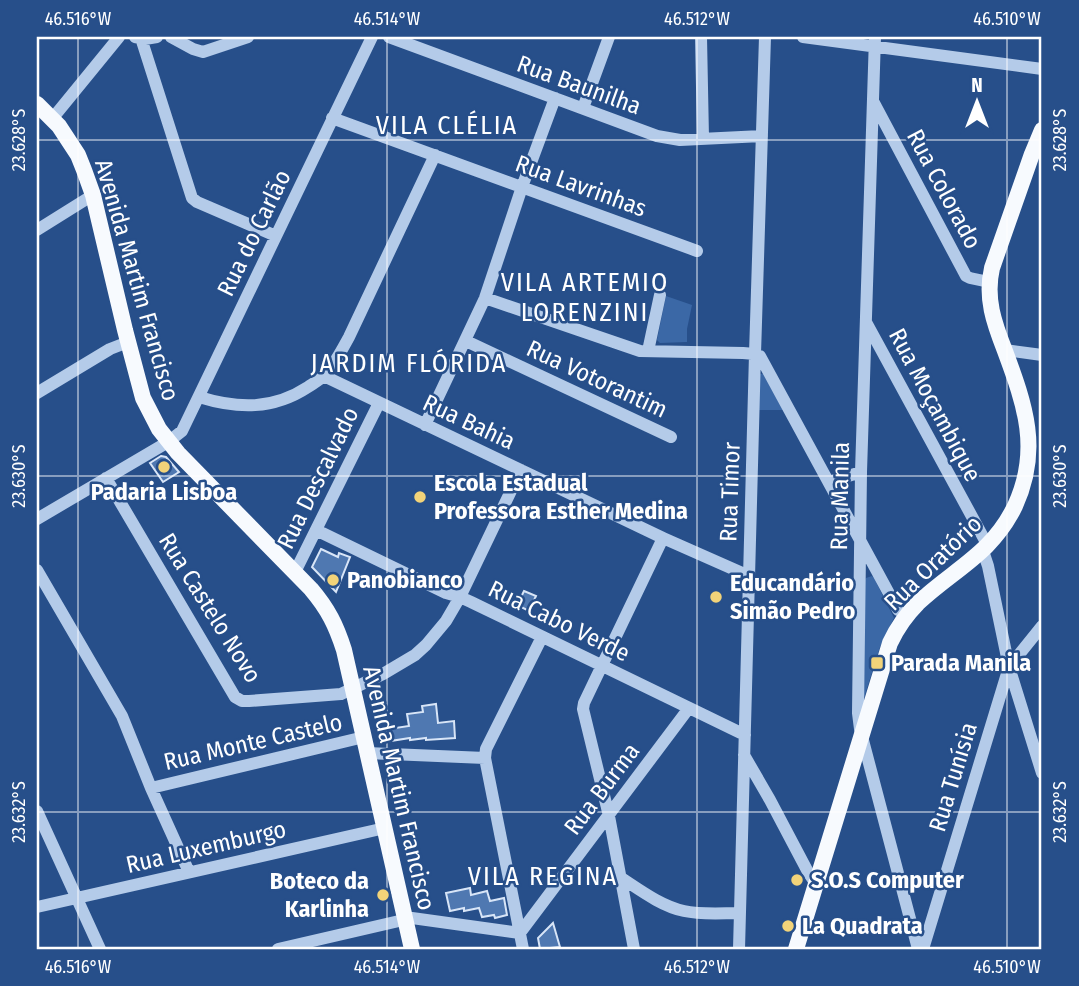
<svg xmlns="http://www.w3.org/2000/svg" width="1079" height="986" font-family="'Fira Sans Condensed',sans-serif">
<style>
.green{fill:#3b68a6}
.building{fill:#4f78b1;stroke:#d8e5f7;stroke-width:2}
.lines{fill:none;stroke-linecap:round;stroke-linejoin:round}
.minor{stroke:#b4cbe9;stroke-width:12}
.major{stroke:#f7fafe;stroke-width:16}
.ticks{fill:none;stroke:#fff;stroke-width:2;stroke-opacity:0.45}
.poi-dot{fill:#f2d379;stroke:#274f8a;stroke-width:2.5}
.labels{text-anchor:middle;dominant-baseline:central;stroke-width:5;stroke-linejoin:round;paint-order:stroke}
.street-label{font-size:24px;fill:#fff;stroke:#274f8a}
.poi-label{font-size:24px;font-weight:bold;fill:#fff;stroke:#274f8a;text-anchor:start}
.neighbourhood-label{font-size:26px;letter-spacing:2px;fill:#fff;stroke:#274f8a}
.neatline{fill:none;stroke:#fff;stroke-width:2.5}
.ticks-label{font-size:18px;text-anchor:middle;fill:#fff}
</style>
<rect width="100%" height="100%" fill="#274f8a"/>
<path class="green" d="M666,296l26,9 -5,24v13l-27,1 -3,-3z
M760,374h3l20,36h-24z
M872,576l2,2 20,40 -14,29 -16,51 1,-118 1,-2z"/>
<path class="building" d="M161,456l5,1 13,15 -16,10 -13,-19z
M321,549l17,8 1,-4 11,4 -14,35 -24,-25z
M524,591l12,5 -7,15 -12,-6z
M436,704l2,19 16,-2 1,17 -29,2v-2l-16,2v-2l-26,4 -2,-12 27,-4 -2,-12 16,-2 -1,-6z
M470,888l1,7 16,-4 3,10 14,-3 3,17 -12,3 -1,-3 -12,2 -3,-9 -15,3v-3l-14,3 -4,-18z
M553,923l7,24 -20,2 -2,-11z"/>
<g class="lines">
<path class="minor" d="M135,37l10,2 12,-2
M171,37l22,12 10,3 45,-15
M389,37l268,99 23,4 82,-4
M701,37l2,101
M803,37l239,32
M875,37l-14,435 -3,241 2,16 58,220
M141,38l51,160 5,4 79,34
M873,101l93,175 4,2 19,4
M583,108l26,-71
M332,118l365,133
M52,119l67,-82
M37,230l56,-35
M485,298l155,53 103,2 12,1 5,2 138,254
M866,322l122,224
M466,341l205,96
M1005,350l37,5
M648,351l12,-56
M324,376l339,162 86,38
M37,393l73,-44 18,-7
M199,397c39,12 74,13 109,-10 6,-4 13,-8 18,-13 9,-11 16,-24 23,-37l86,-182
M425,425l60,-127 37,-111 33,-89
M106,478l129,219 7,4h7l92,-7 42,-20 32,-19 11,-10 20,-24 14,-24 61,-127
M829,482l32,-10
M37,519l131,-77 14,-11 190,-394
M316,530l130,63 14,4 11,5 274,133
M983,551l5,15 21,101 33,106
M37,570l85,146 29,72 38,84
M295,572l84,-169
M367,753l118,5
M744,755l26,45 38,72 8,12
M151,788l213,-51
M37,811l63,138
M620,877c20,13 41,29 64,34 18,4 38,2 56,2
M37,907l348,-79
M278,949l134,-31 108,15 169,-225
M523,949l-38,-191 1,-9 56,-112
M634,949l-25,-133 -26,-107 1,-6 79,-165
M739,949l16,-595 10,-317
M923,949l86,-282 33,-41"/>
<path class="major" d="M37,104l22,22 19,29 6,15 9,25 32,135 18,68 16,31 19,24 133,136c17,20 25,36 33,61l68,299
M796,949l94,-306c7,-15 16,-28 28,-40 36,-34 74,-49 97,-97 26,-56 10,-101 -10,-155 -11,-28 -20,-53 -13,-83l40,-114 10,-24"/>
</g>
<path class="ticks" d="M78,37v912M387,37v912M697,37v912M1007,37v912M37,140h1005M37,476h1005M37,812h1005"/>
<g class="poi-dot">
<circle cx="164" cy="467" r="7"/>
<circle cx="420" cy="497" r="7"/>
<circle cx="333" cy="580" r="7"/>
<circle cx="716" cy="597" r="7"/>
<rect x="870" y="656" width="14" height="14" rx="3.5"/>
<circle cx="797" cy="880" r="7"/>
<circle cx="383" cy="895" r="7"/>
<circle cx="788" cy="926" r="7"/>
</g>
<g class="labels">
<g class="street-label">
<text transform="translate(579 85) rotate(20)">Rua Baunilha</text>
<text transform="translate(581 186) rotate(20)">Rua Lavrinhas</text>
<text transform="translate(944 189) rotate(62)">Rua Colorado</text>
<text transform="translate(254 233) rotate(-64)">Rua do Carlão</text>
<text transform="translate(137 280) rotate(74)">Avenida Martim Francisco</text>
<text transform="translate(597 379) rotate(25)">Rua Votorantim</text>
<text transform="translate(935 405) rotate(62)">Rua Moçambique</text>
<text transform="translate(469 422) rotate(25)">Rua Bahia</text>
<text transform="translate(318 478) rotate(-64)">Rua Descalvado</text>
<text transform="translate(730 492) rotate(-88)">Rua Timor</text>
<text transform="translate(840 496) rotate(-89)">Rua Manila</text>
<text transform="translate(933 563) rotate(-44)">Rua Oratório</text>
<text transform="translate(210 608) rotate(58)">Rua Castelo Novo</text>
<text transform="translate(559 621) rotate(26)">Rua Cabo Verde</text>
<text transform="translate(253 742) rotate(-13)">Rua Monte Castelo</text>
<text transform="translate(953 777) rotate(-73)">Rua Tunísia</text>
<text transform="translate(399 788) rotate(77)">Avenida Martim Francisco</text>
<text transform="translate(602 789) rotate(-53)">Rua Burma</text>
<text transform="translate(206 847) rotate(-13)">Rua Luxemburgo</text>
</g>
<g class="poi-label">
<text x="434" y="483">Escola Estadual<tspan x="434" dy="28">Professora Esther Medina</tspan></text>
<text x="164" y="492" text-anchor="middle">Padaria Lisboa</text>
<text x="347" y="580">Panobianco</text>
<text x="730" y="583">Educandário<tspan x="730" dy="28">Simão Pedro</tspan></text>
<text x="891" y="663">Parada Manila</text>
<text x="811" y="880">S.O.S Computer</text>
<text x="369" y="881" text-anchor="end">Boteco da<tspan x="369" dy="28">Karlinha</tspan></text>
<text x="802" y="926">La Quadrata</text>
</g>
<g class="neighbourhood-label">
<text x="447" y="125">VILA CLÉLIA</text>
<text x="585" y="282">VILA ARTEMIO<tspan x="585" dy="30">LORENZINI</tspan></text>
<text x="409" y="363">JARDIM FLÓRIDA</text>
<text x="543" y="876">VILA REGINA</text>
</g>
</g>
<rect width="1079" height="986" fill="none" stroke="#274f8a" stroke-width="77"/>
<g transform="translate(977 102)" stroke="#274f8a" stroke-width="5" paint-order="stroke">
<path d="M0-5L12 26L0 18L-12 26Z" fill="#ffffff"/>
<text y="-10" font-size="19" font-weight="bold" text-anchor="middle" fill="#ffffff">N</text>
</g>
<rect x="38" y="38" width="1002" height="910" class="neatline"/>
<g class="ticks-label">
<text x="78" y="25">46.516°W</text>
<text x="387" y="25">46.514°W</text>
<text x="697" y="25">46.512°W</text>
<text x="1007" y="25">46.510°W</text>
<text transform="translate(19 140) rotate(-90)" y="6">23.628°S</text>
<text transform="translate(1060 140) rotate(-90)" y="6">23.628°S</text>
<text transform="translate(19 476) rotate(-90)" y="6">23.630°S</text>
<text transform="translate(1060 476) rotate(-90)" y="6">23.630°S</text>
<text transform="translate(19 812) rotate(-90)" y="6">23.632°S</text>
<text transform="translate(1060 812) rotate(-90)" y="6">23.632°S</text>
<text x="78" y="973">46.516°W</text>
<text x="387" y="973">46.514°W</text>
<text x="697" y="973">46.512°W</text>
<text x="1007" y="973">46.510°W</text>
</g>
</svg>
